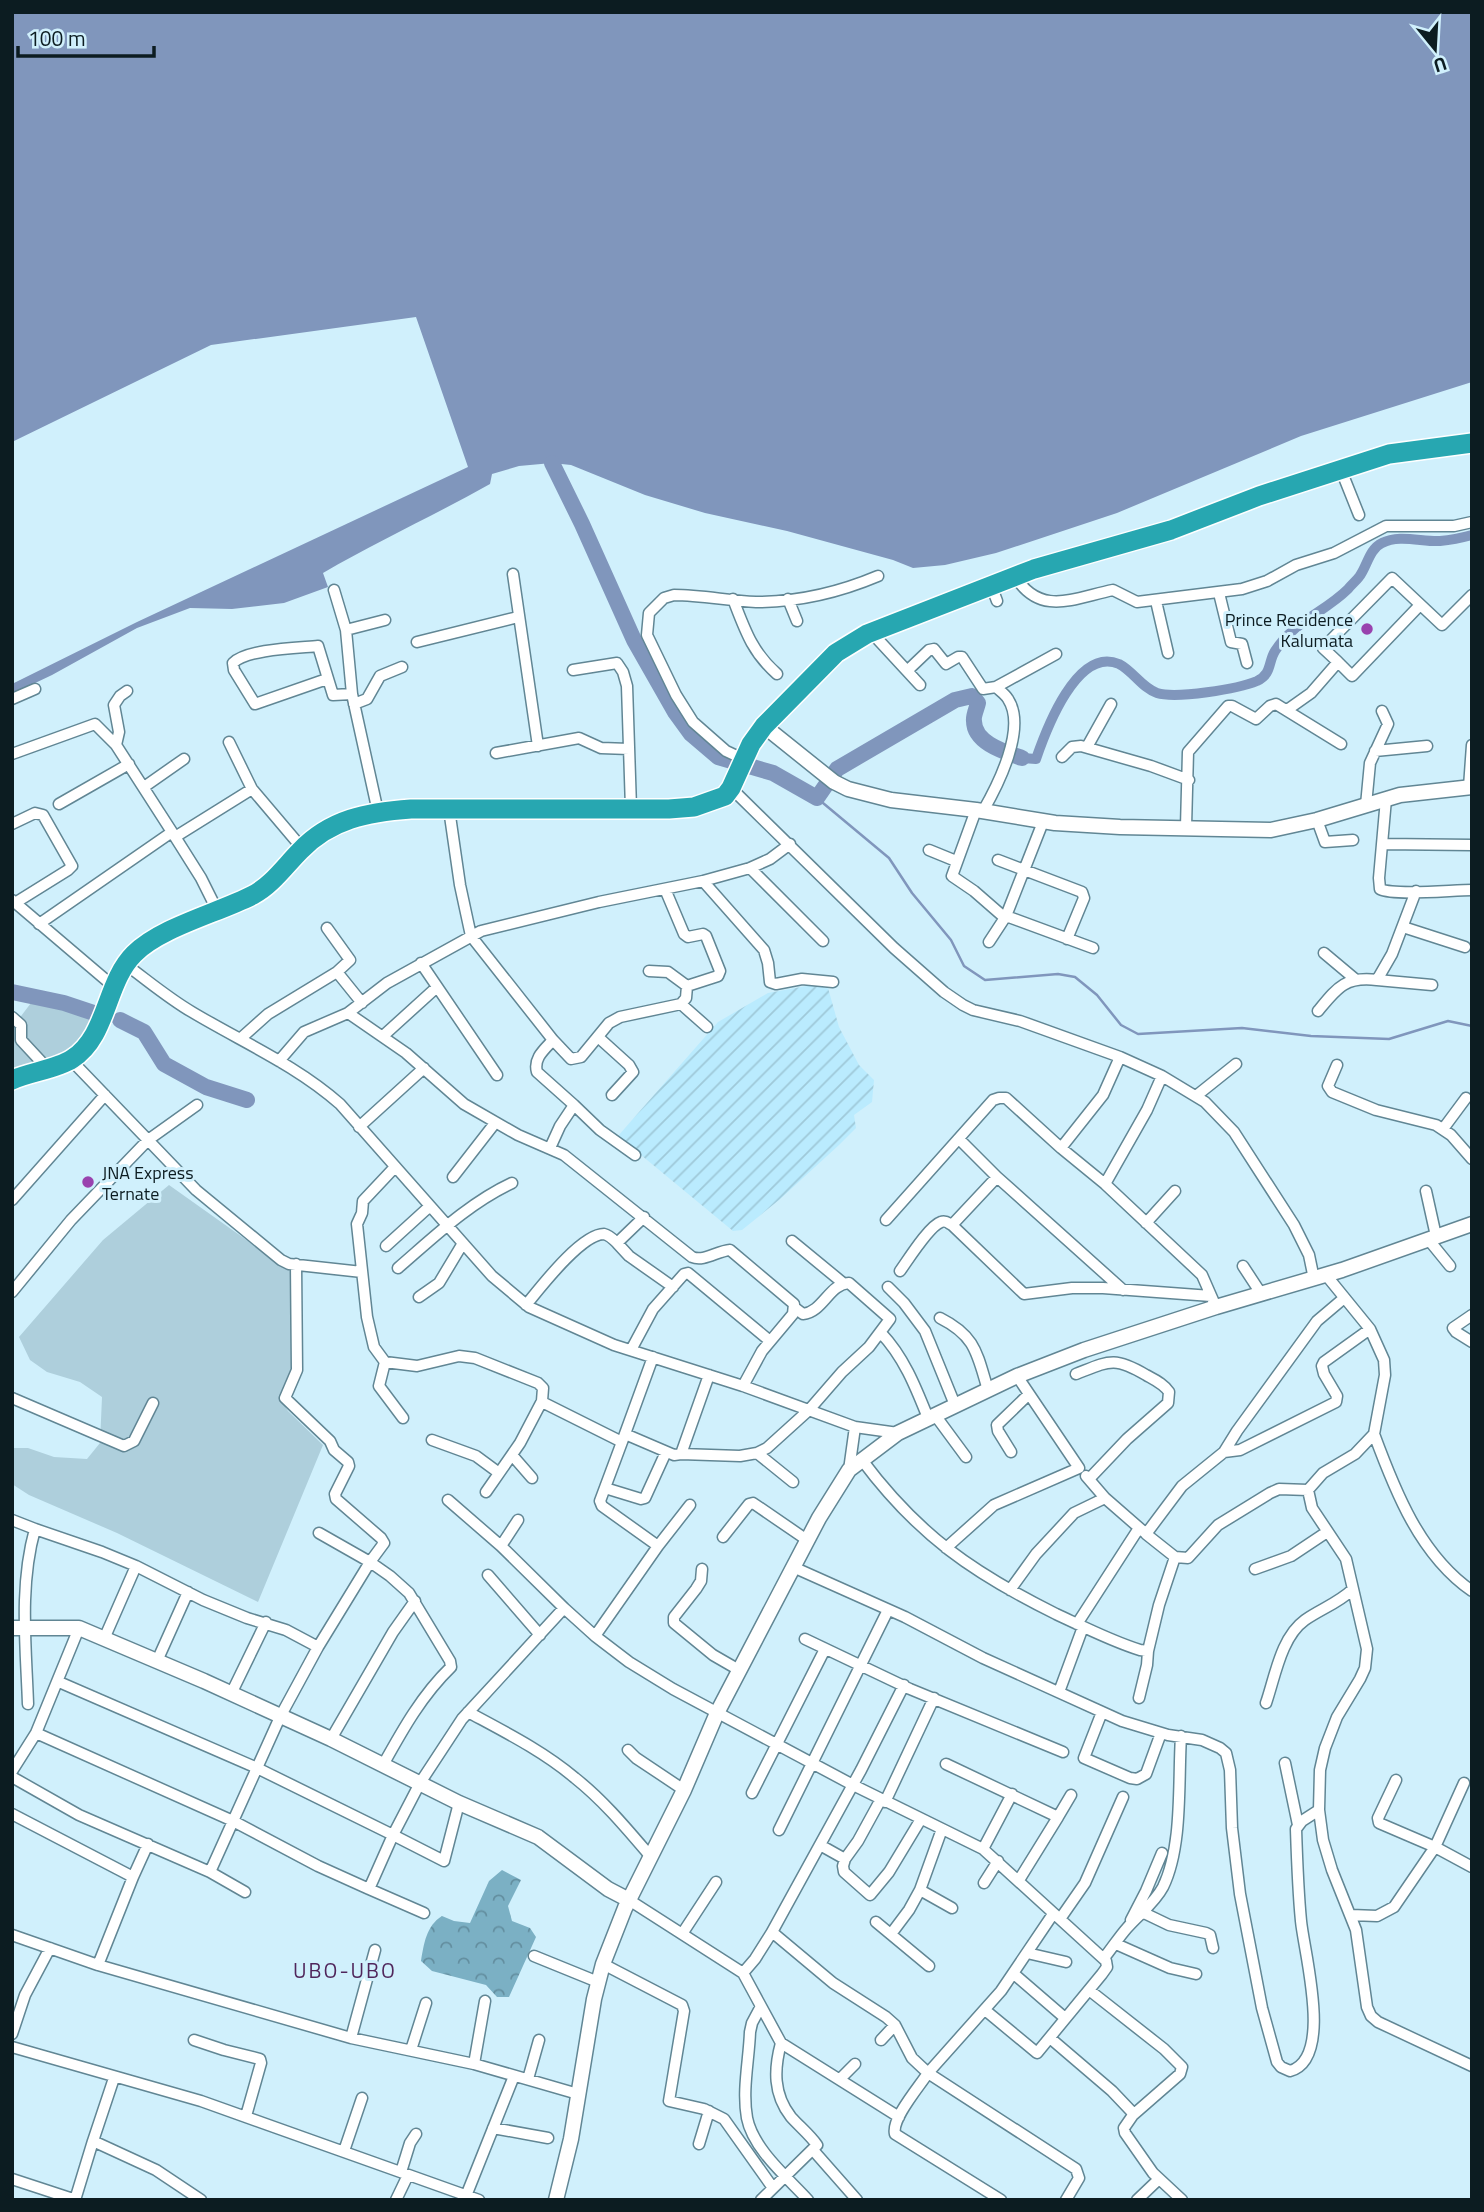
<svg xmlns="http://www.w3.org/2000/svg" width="1484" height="2212" font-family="'Titillium Web',sans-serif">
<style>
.industrial{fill:url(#industrial-furrows)}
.forest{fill:url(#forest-crowns)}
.park{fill:#aecfdc}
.water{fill:#8096bc}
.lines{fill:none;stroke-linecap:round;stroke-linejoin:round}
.stream{stroke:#8096bc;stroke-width:2.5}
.canal{stroke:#8096bc;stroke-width:10}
.river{stroke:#8096bc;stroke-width:16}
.street-casing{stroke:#618694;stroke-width:13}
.secondary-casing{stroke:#618694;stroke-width:17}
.highway-casing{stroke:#fff;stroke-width:22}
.street{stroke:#fff;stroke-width:10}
.secondary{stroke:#fff;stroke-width:14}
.highway{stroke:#27a7b1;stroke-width:19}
.poi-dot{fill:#9942ae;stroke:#d0f0fc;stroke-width:2.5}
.labels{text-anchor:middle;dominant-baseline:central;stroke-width:6;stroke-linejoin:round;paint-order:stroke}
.poi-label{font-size:18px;fill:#0c1c21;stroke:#d0f0fc;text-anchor:end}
.quarter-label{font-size:21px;letter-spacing:2px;fill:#50265b;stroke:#d0f0fc}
</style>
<defs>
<pattern id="industrial-furrows" width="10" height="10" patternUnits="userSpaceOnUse" patternTransform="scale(1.75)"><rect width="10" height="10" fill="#baebfe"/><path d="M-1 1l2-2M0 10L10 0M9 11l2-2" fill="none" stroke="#9fc9d9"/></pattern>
<pattern id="forest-crowns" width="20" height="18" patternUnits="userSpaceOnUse" patternTransform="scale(1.75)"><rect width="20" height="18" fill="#7bb0c4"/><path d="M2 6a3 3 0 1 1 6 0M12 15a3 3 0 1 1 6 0" fill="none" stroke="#638e9f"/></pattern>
</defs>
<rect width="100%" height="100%" fill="#d0f0fc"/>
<path class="industrial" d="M812,985l16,3 11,39 20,38 15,15 -2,22 -18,13 2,13 -17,17 -60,55 -37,30 -9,1 -115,-95 100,-114 50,-29z"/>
<path class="forest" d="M502,1870l19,10 -13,26 4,15 18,7 6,9 -27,60h-12l-11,-12 -54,-14 -11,-10c3,-17 5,-35 21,-45l12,5 16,2 19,-42z"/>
<path class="park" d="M34,999l31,6 25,9 5,14 -12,18 -71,45v-63z
M169,1185l124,88 -1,102 -13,22 9,14 35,34 -65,157 -141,-69 -88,-38 -17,-11v-36h16l26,9 33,2 13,-16 2,-46 -22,-15 -33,-10 -17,-12 -11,-23 84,-97z"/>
<path class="water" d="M12,12h1460v370l-171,54 -184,77 -121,40 -51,12 -32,3 -20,-8 -106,-29 -82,-18 -60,-18 -74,-30 -19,-2 -33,3 -27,8 -2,10c-55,31 -112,57 -167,89l5,14 -44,16 -52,6 -42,-1 -53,20 -85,47 -40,19v-10l125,-62 331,-155 -52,-150 -205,28 -199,97z"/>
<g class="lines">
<path class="stream" d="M817,798l72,60 23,35 39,47 13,26 21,14 73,-6 17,3 22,18 24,30 17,9 104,-6 69,8 78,3 59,-18 24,5"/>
<path class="canal" d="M1022,758l14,1c10,-29 41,-113 83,-95 14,7 23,24 38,29 19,6 81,-4 100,-12 15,-7 11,-19 18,-30 18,-29 50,-39 73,-62 3,-4 8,-8 11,-12 8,-10 10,-28 23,-34 17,-9 40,-1 58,-2 11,-1 21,-3 32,-6"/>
<path class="river" d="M552,463l30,61 52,116 41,72 16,22 27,23 55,16 44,25 20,-29 118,-69 17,-4 6,7c-1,5 -5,13 -4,18 0,22 31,31 48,37
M12,992l52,11 30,10
M120,1020l24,12 20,32 42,23 41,13"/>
<g class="street-casing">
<path id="street" d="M1341,470l18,45
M513,574l25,172
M1015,576c25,41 59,22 98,14l24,12 105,-13 25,-8 29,-16 38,-12 52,-27h68l18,-4
M991,585l6,16
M334,590l12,40 6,64 26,118
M1219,593l12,49 11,2 5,19
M733,599c12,31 19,53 44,75
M788,599l9,22
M1156,601l12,52
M346,630l39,-10
M871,632l49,53
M417,642l101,-25
M1338,662l-15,-14 69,-70 50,47 30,-30
M573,670l44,-7 6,9 4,14 4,122
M907,671l22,-21 5,-1 12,15 12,-7h4l21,32 13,-2c4,4 9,7 12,12 19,29 -10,86 -25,112
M327,679l-72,25 -21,-34 -1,-7c14,-14 64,-15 85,-17l15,49 19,-1
M996,687l60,-33
M127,691l-7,5 -6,9 5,27 -3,13 56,87
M12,699l23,-10
M354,704l13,-5 13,-23 22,-9
M1287,710l24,-17 27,-31 14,14 68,-71
M229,742l23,47
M1087,747l24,-43
M1375,751l52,-5
M496,753l83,-15 22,10 28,1
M12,754l83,-30 21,21
M1062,757l10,-10 9,-1 70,20 38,14
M743,759l-17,-8 -33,-29 -17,-27 -29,-60 2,-22 15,-15 10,-3c28,0 55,6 82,7 42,0 84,-10 122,-26
M144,787l40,-28
M1469,787l3,-42
M731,788l163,160 50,44 19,13 10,5 47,11 100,36 42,19 43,26 29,30 60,93 15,30 5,24
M1386,799l-7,79 1,11c15,7 72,1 92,1
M59,804l70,-40
M1366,805l4,-42 18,-39 -6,-13
M449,809l11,76 11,51 82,104 18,19 10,-2 28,-34 11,-6 61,-13 26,23
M976,810l-24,66 22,15 31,27
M1317,820l8,22 28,-2
M12,824l23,-11 8,2 29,51 -4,4 -53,33
M1186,827l2,-75 40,-46h4l24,13 14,-13 6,-2 65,40
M175,837l77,-48 50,59
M1383,844l89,1
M929,850l27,11
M998,860l84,32 2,6 -17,41
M750,868l73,73
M703,881l61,69 4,13 2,19 6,2 26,-5 31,3
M665,889l19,45 4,3 15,-3 3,2 14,35 -2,5 -31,10 -1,12 -5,6
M1416,891l-24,63 -15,26 55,5
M12,900l101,86
M1006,916l87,32
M39,924l133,-92 29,46 16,32
M1403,927l62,20
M989,942l17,-26 37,-94
M1324,953l31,26
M421,963l76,112
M125,964c22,16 43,34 67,48 50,30 104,53 148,92l152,172 37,31 85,38 129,41 112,41 43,6
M649,971l19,1 19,14
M337,972l25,31
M1318,1011c19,-23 27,-35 59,-31
M348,1013l58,40 58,51 54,31 46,20 128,102c12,5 25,-6 38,-7l64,54 -1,10 -31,37 -19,35
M12,1017l9,8v15l26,28
M383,1036l54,-49
M598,1037l31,28 4,7 -21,23
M240,1039l28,-25 69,-42 13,-12 -23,-32
M279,1061l25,-29 44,-19 39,-30 94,-52 118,-29 104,-21 47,-13 20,-9 20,-15
M1337,1065l-9,21 4,6 44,18 60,15 15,10 21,24
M1196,1096l40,-32
M197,1105l-49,35 48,50 85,70 8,4 73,8
M574,1105l26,25 35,25
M359,1127l65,-59
M1443,1129l23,-31
M960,1140l37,37
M550,1148l10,-22 14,-21 -37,-33c-4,-14 8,-23 16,-32
M1061,1148l42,-53 17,-38
M395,1167l-32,34 -1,12 -5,11 10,93 7,30 11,15 32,4 42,-10 16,2 63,25 5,5 -1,13 2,2 78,39 31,-85
M453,1177l42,-54
M1105,1184l42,-74 15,-34
M1426,1191l10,45
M12,1200l93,-105
M886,1220l107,-120 6,-2h7l55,50 44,36 97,91 14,32
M1146,1223l29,-32
M952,1225l45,-48 126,113
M1428,1239l22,27
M792,1241l51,42
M617,1243l12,13 44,31
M386,1246l44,-40
M296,1264l1,106 -12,28 45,43 4,9 14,12 1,4 -14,28 1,5 45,39 3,5 -14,19 -51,-29
M1243,1266l19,29
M398,1268c36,-31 71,-65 114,-85
M900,1271c8,-11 29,-45 41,-49 5,-2 7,1 11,3l72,69 48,-6h31l108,8
M1326,1275l44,54 14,31 1,15 -11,59 -19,20 -32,19 -15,17 4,18 34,51 21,90 -2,19 -5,11 -23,38 -12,31 -5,22 -1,40 4,30 9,30 24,60 11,77 4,9 7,6 94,44
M888,1287l16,16 21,28 30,74
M12,1292l59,-72 77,-80 -77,-80
M419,1297l20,-14 24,-40
M1343,1299l-26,22 -80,110 -13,21 16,-2 96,-48 1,-6 -13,-22 -2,-8 2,-4 46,-33
M526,1305c14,-17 55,-71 78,-71 5,1 10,6 13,9l27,-26
M1472,1315l-19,13 3,4 16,10
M940,1318c36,18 37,36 48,72
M881,1333c23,24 35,55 47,85
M631,1350l22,-41 31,-35 4,-1 82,68
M385,1362l-6,24 24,32
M1076,1374c33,-13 38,-18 70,1 9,5 18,9 23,17l-1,11 -41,36 -38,40
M12,1398l112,48 10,-5 19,-38
M935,1415l31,42
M625,1434l49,21 7,-1 28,-79
M1374,1434c21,57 46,121 98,157
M432,1440l44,16 23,17
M1011,1452l-13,-21 -1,-6 31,-30
M1224,1452l-42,34 -36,48 29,23 13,1 30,-33 52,-32 9,-4 29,1
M757,1453l36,29
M681,1454l59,2 17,-3 10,-5 42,-38 33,-38 27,-25 21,-28 -41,-36c-20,1 -26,29 -46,31l-8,-6
M512,1455l20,23
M862,1460c56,75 111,113 194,154 28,13 55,27 84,36l8,1 11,-46 16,-48
M849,1470l6,-43
M1086,1476l19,22 39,34
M605,1488l36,11 4,-1 21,-46
M486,1492l34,-49 22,-42
M448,1500l53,46
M12,1520l23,9
M518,1520l-17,26 63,62
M723,1537l26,-33 4,-1 54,37
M658,1546l32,-41
M946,1548l48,-43 85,-37 -62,-92
M793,1567l112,50 78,41 139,63 46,14 34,5 18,8 6,5 4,17 2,58 8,66 22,114 15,54 4,5 9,4c44,-12 14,-118 11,-150 -3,-31 -4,-61 -5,-92l6,-8 17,-11
M702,1569l-1,12 -5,8 -22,28v6l39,32 26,15
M1255,1569l36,-13 36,-24
M488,1575l52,60
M1010,1590l26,-36 38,-41 31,-15
M1077,1624l62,-96
M595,1636l63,-90 -56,-40 -2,-5 22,-59
M104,1639l32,-73
M805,1639l105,50 153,63
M318,1647l52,-85 20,14 19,17 41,68 1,6c-29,28 -48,62 -68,98
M157,1661l31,-69
M59,1682l198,86 136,67 27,-52 42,-64 102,-111 31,28 34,26 44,27 180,96 130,64 123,112 1,6 -5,7 -65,79 -52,-43
M1059,1692l24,-65
M231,1694l35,-72
M1139,1698l8,-33 1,-14
M1266,1703c9,-26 15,-66 39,-83 16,-11 33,-17 47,-30
M468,1712c37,20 75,39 107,66 29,23 52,51 76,79
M1102,1712l-18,46 46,20 7,1 9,-5 15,-41
M36,1733l197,88 85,45 51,23 24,-54 51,26 15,-58
M331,1739l62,-107 22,-31
M628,1750l8,8 48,32
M1285,1763l13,62
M946,1764l112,53 -39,63
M12,1771l24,-38 43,-105
M12,1777l67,38 131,57 70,-155 38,-70 -32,-17 -39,-12 -44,-18 -67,-34 -34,-14 -67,-23c-16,57 -9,117 -7,175
M1396,1780l-18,38 1,5 56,24 37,20
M752,1793l73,-144
M885,1802l49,-104
M12,1814l121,63
M1058,1817l13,-22
M779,1830l109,-220
M820,1845l25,14 13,-18 23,-42
M983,1849l29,-55
M845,1859l-2,7 1,6 26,23 19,-23 32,-53
M210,1872l35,20
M984,1883l14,-22
M369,1889l55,24
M920,1890l32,18
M629,1900l114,73 38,70 118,74
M1144,1913l25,12 37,8 4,2 3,13
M1053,1914l-52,77 -73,82 148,96 3,9 -13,22
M1351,1915l26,1 17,-9 41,-60 29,-64
M1060,1919l25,-36 38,-86
M1131,1920l15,-29 16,-38
M876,1922l53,44
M772,1932l89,-162 43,-85
M682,1934l34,-52
M891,1934l18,-24 11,-20 22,-61
M12,1935l86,30 253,73 123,26 104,30
M1116,1944l54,24 26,6
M1027,1953l39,9
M534,1956l64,26
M1104,1958c8,-10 15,-21 23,-30 12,-14 27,-24 36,-41 20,-41 15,-105 18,-151
M603,1964l79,41 2,6 -15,90 35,8 20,10 49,69
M98,1965l35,-88 15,-33
M743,1973l12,-14 17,-27 61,51 53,34 9,8 17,33 16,15c-9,14 -37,46 -33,61l106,66
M1014,1974l51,44
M1089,1990l75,59 18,18 -2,7 -47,41
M760,2008l-8,15 -2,9c-1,28 -8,58 -3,86 6,31 41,60 61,82
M12,2034l13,-39 25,-47
M351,2038l24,-88
M1050,2038l62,53 19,20 2,4 -9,13 1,5 28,40 29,27
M194,2040l30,10 36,9 1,4 -15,53
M881,2040l14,-15
M12,2047l189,54 278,99
M411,2050l15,-47
M474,2064l11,-63
M114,2078l-21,63 63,29 45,30
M528,2079l11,-39
M840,2079l15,-15
M493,2128l55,10
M699,2144l10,-33
M813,2150l44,50
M344,2151l18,-53
M401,2172l9,-29 6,-9
M12,2179l64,21
M466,2196l48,-120
M75,2200l18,-59
M396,2200l12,-25
M761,2200l56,-55c-7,-10 -18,-19 -26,-28 -18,-23 -17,-48 -10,-74
M1137,2200l22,-21"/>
</g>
<g class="secondary-casing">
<path id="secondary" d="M764,726l70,56 14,7 43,11 85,10 79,13 65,4 151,3 46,-10 83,-25 72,-8
M12,1628h67l125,53 127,58 128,64 79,34 70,52 21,11
M556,2200l15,-61 23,-140 9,-35 22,-56 59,-118 33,-77 102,-195 30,-48 49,-37 119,-57 67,-26 132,-43 126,-37 130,-46"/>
</g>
<g class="highway-casing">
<path id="highway" d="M12,1080c18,-8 45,-11 60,-21 36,-23 33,-76 62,-105 27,-27 84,-41 119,-59 19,-10 32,-29 47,-44 30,-32 68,-39 111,-42h258l25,-2 31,-11 6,-8 20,-44 13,-18 72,-73 31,-19 167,-65 137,-39 88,-34 130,-42 83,-11"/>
</g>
<use href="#street" class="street"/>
<use href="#secondary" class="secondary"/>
<use href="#highway" class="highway"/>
</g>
<g class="poi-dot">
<circle cx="1367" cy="629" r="7"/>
<circle cx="88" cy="1182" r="7"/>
</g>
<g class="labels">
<g class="poi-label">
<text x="1353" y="619">Prince Recidence<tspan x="1353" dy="21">Kalumata</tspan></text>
<text x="102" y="1172" text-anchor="start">JNA Express<tspan x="102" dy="21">Ternate</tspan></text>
</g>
<g class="quarter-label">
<text x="345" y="1970">UBO-UBO</text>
</g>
</g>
<rect width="1484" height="2212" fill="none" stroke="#0c1c21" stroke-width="28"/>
<g transform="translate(1435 49) rotate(162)" stroke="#d0f0fc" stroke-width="5" paint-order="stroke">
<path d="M0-5L12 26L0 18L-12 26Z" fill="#0c1c21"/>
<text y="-10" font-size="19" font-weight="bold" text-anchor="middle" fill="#0c1c21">U</text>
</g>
<path d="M18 46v10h136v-10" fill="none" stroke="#0c1c21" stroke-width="3.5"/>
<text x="28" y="46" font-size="21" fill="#0c1c21" stroke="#d0f0fc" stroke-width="5" paint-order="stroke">100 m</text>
</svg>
